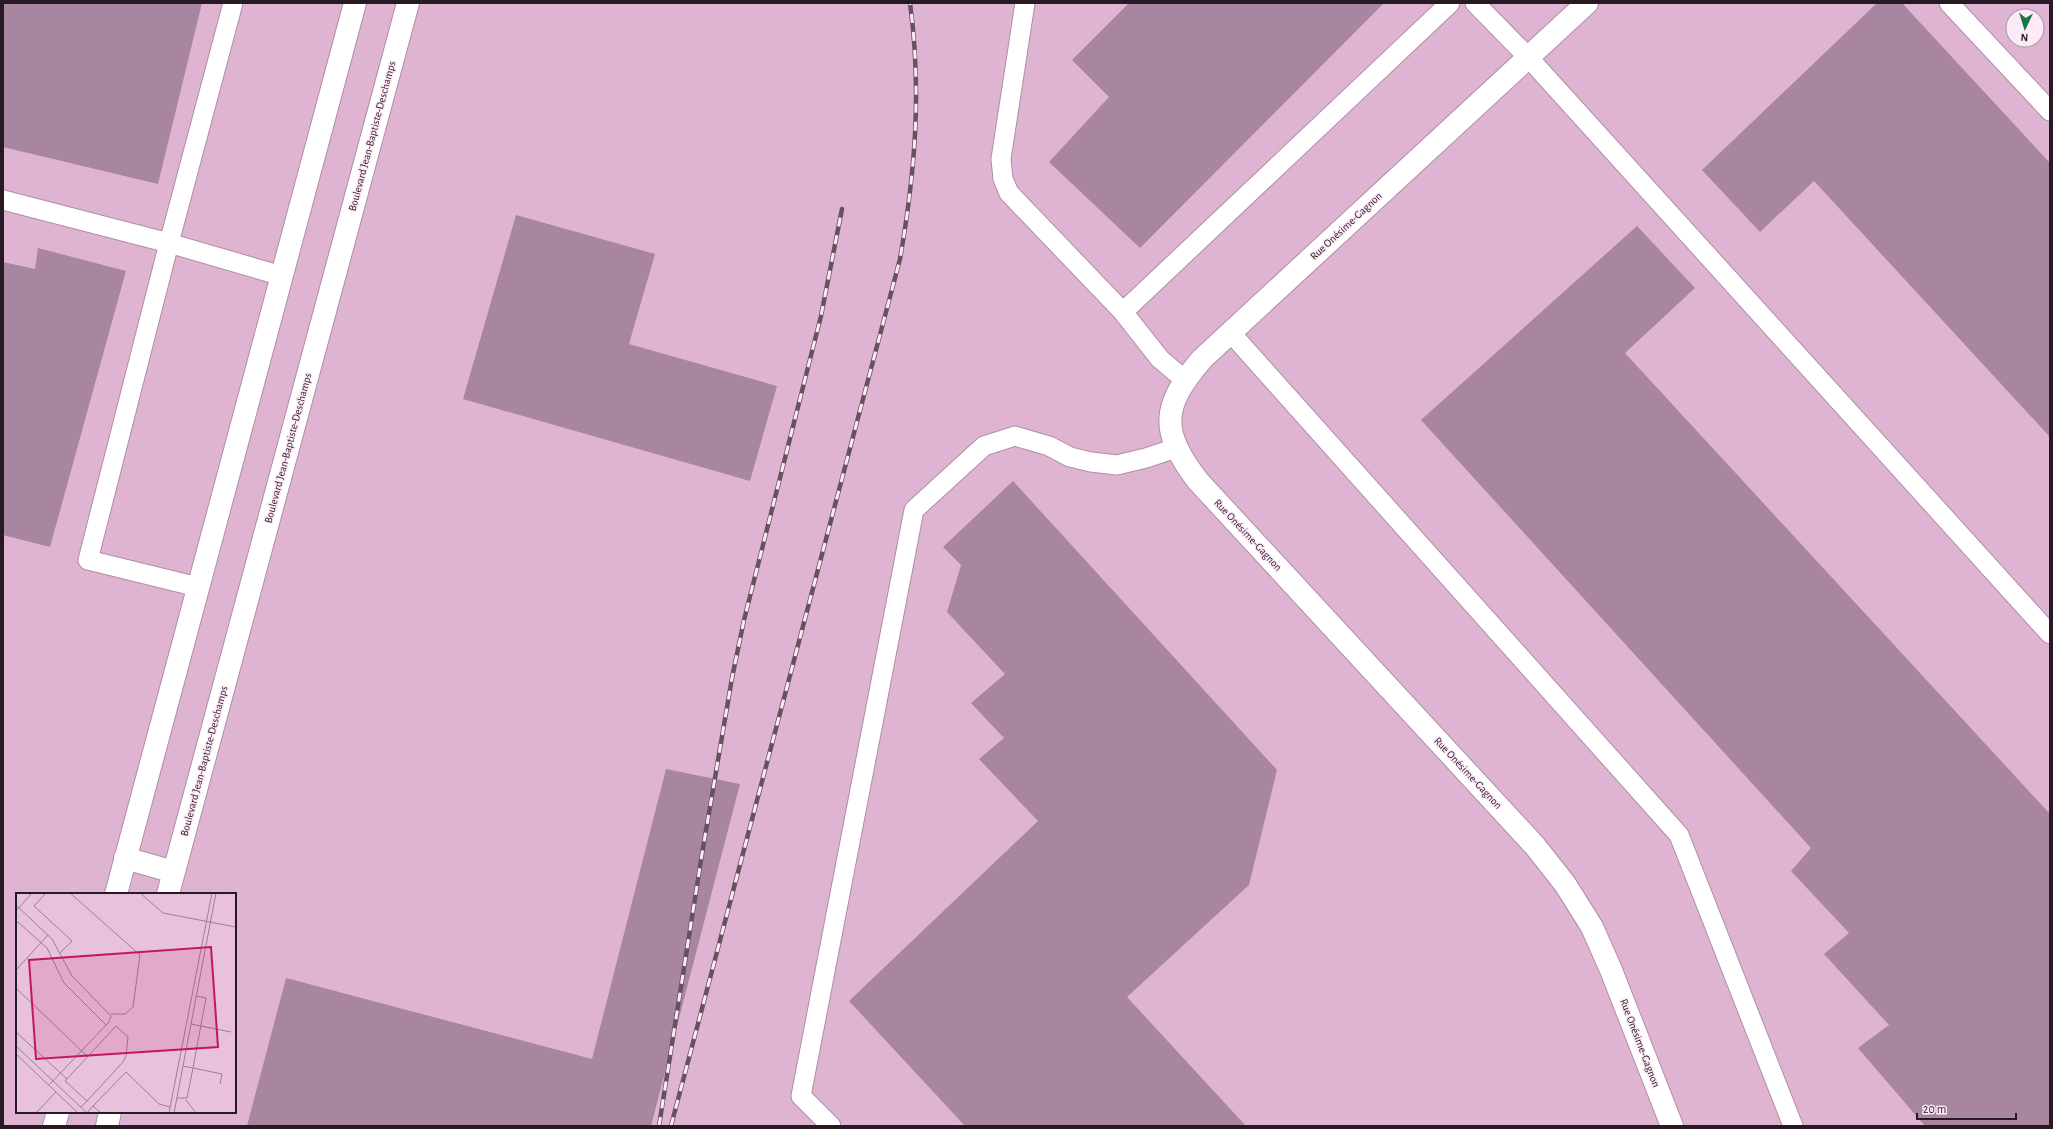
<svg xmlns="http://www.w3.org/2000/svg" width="2053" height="1129" font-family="'Alegreya Sans',sans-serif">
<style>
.built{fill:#dfb4d2;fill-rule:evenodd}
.building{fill:#a9869f}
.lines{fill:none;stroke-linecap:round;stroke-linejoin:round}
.service-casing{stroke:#b08da6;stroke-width:21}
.minor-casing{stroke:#b08da6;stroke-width:24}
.tertiary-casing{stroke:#b08da6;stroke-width:24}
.service{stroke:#fff;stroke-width:19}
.minor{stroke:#fff;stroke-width:22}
.tertiary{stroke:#fff;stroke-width:22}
.rail-casing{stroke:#665160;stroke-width:4.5}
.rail{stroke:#fdeaf7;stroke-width:3;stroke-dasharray:9;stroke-linecap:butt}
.labels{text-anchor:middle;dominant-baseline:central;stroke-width:3;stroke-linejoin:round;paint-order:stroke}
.street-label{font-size:11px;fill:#281a24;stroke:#fdeaf7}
.inset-road{fill:none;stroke:#9b7f93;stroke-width:1}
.view{fill:#c2185b;fill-opacity:0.15;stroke:#c2185b;stroke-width:2}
.inset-edge{fill:none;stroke:#281a24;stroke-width:2}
</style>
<rect width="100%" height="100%" fill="#e8c2dd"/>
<path class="built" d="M3,3h2047v1123h-2047zM2013,16h24v24h-24zM17,894h218v218h-218z"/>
<path class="building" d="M3,3h199l-44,181 -155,-37z
M1129,3h255l-244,245 -91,-86 60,-65 -37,-37z
M1877,3h25l148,160v274l-236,-256 -54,51 -58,-62z
M516,215l139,39 -26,90 148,42 -27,95 -287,-82z
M1637,226l58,62 -70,65 425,461v312h-125l-67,-78 31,-23 -65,-71 25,-21 -58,-62 20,-23 -390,-428z
M38,248l88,23 -76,276 -47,-12v-273l32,7z
M1013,481l264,289 -28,115 -122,112 119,129h-281l-116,-125 189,-180 -59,-62 25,-21 -33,-35 34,-29 -58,-62 14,-47 -18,-18z
M666,769l74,15 -89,342h-404l39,-148 306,81z"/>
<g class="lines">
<g class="service-casing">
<path id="service" d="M1025,3l-24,156 2,20 6,14 114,119 327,-309
M1475,3l53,54 522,577
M1949,3l101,108
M3,200l166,43 113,33
M1123,312l37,47 25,21
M1231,333l448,502 114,291
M198,587l-110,-27 81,-317 64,-240
M831,1126l-30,-30 113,-586 70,-64 31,-10 34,10 21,11 21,5 26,3 29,-7 30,-10"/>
</g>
<g class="minor-casing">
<path id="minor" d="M1587,3l-385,356c-41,48 -42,72 -4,122l337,365 30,38 27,43 19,43 61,156"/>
</g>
<g class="tertiary-casing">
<path id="tertiary" d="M125,858l49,14
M116,894l239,-891
M168,894l240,-891
M54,1126l4,-14
M107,1126l3,-14"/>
</g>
<use href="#service" class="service"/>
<use href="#minor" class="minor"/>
<use href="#tertiary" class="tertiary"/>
<g class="rail-casing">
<path id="rail" d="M659,1126l43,-272 30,-176 12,-58 77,-304 21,-107
M671,1126l229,-867c15,-86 22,-168 10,-256"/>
</g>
<use href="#rail" class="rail"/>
</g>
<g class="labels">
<g class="street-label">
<text transform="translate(372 136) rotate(-75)">Boulevard Jean-Baptiste-Deschamps</text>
<text transform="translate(1346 226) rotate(-43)">Rue Onésime-Gagnon</text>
<text transform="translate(288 448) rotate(-75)">Boulevard Jean-Baptiste-Deschamps</text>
<text transform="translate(1248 535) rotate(47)">Rue Onésime-Gagnon</text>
<text transform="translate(204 761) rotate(-75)">Boulevard Jean-Baptiste-Deschamps</text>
<text transform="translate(1468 773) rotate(47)">Rue Onésime-Gagnon</text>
<text transform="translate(1640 1043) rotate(69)">Rue Onésime-Gagnon</text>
</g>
</g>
<g transform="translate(16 893)">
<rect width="220" height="220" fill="#e8c2dd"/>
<path class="inset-road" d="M30,0l-12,13 38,35 -12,12M54,0l70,62 -7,52 -8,7h-14M124,0l23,20 73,14M0,12l36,34 20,37 39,40 -2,6 -60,63M0,18l16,-18M0,31l2,-2 29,26 17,35 42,42M0,77l32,-35M0,95l72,69M175,131l40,8M0,139l51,47M0,153l71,67 6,-7 8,7M0,161l62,59M167,173l39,8 -2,10M161,205h10l6,-30 13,-70 -10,-2M170,207l10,13M77,213l33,-34 33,32 11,3M65,214l6,-6 36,-39 3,-6 2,-19 -12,-11 -51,55 22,20M20,220l20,-21M153,220l43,-220M158,220l42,-220"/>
<path class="view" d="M195,54l7,100 -182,12 -7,-99z"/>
<rect width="220" height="220" class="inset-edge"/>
</g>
<rect width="2053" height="1129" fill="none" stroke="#281a24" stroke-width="8"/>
<g transform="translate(2025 28) rotate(184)"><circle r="19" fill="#fdeaf7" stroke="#a897a3"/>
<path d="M0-3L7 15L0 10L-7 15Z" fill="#187347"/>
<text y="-6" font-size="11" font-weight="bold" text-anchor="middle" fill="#281a24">N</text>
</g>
<path d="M1917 1113v6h99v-6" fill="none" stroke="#281a24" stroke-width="2"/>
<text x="1923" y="1113" font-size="12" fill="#281a24" stroke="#fdeaf7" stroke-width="3" paint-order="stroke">20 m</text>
</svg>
